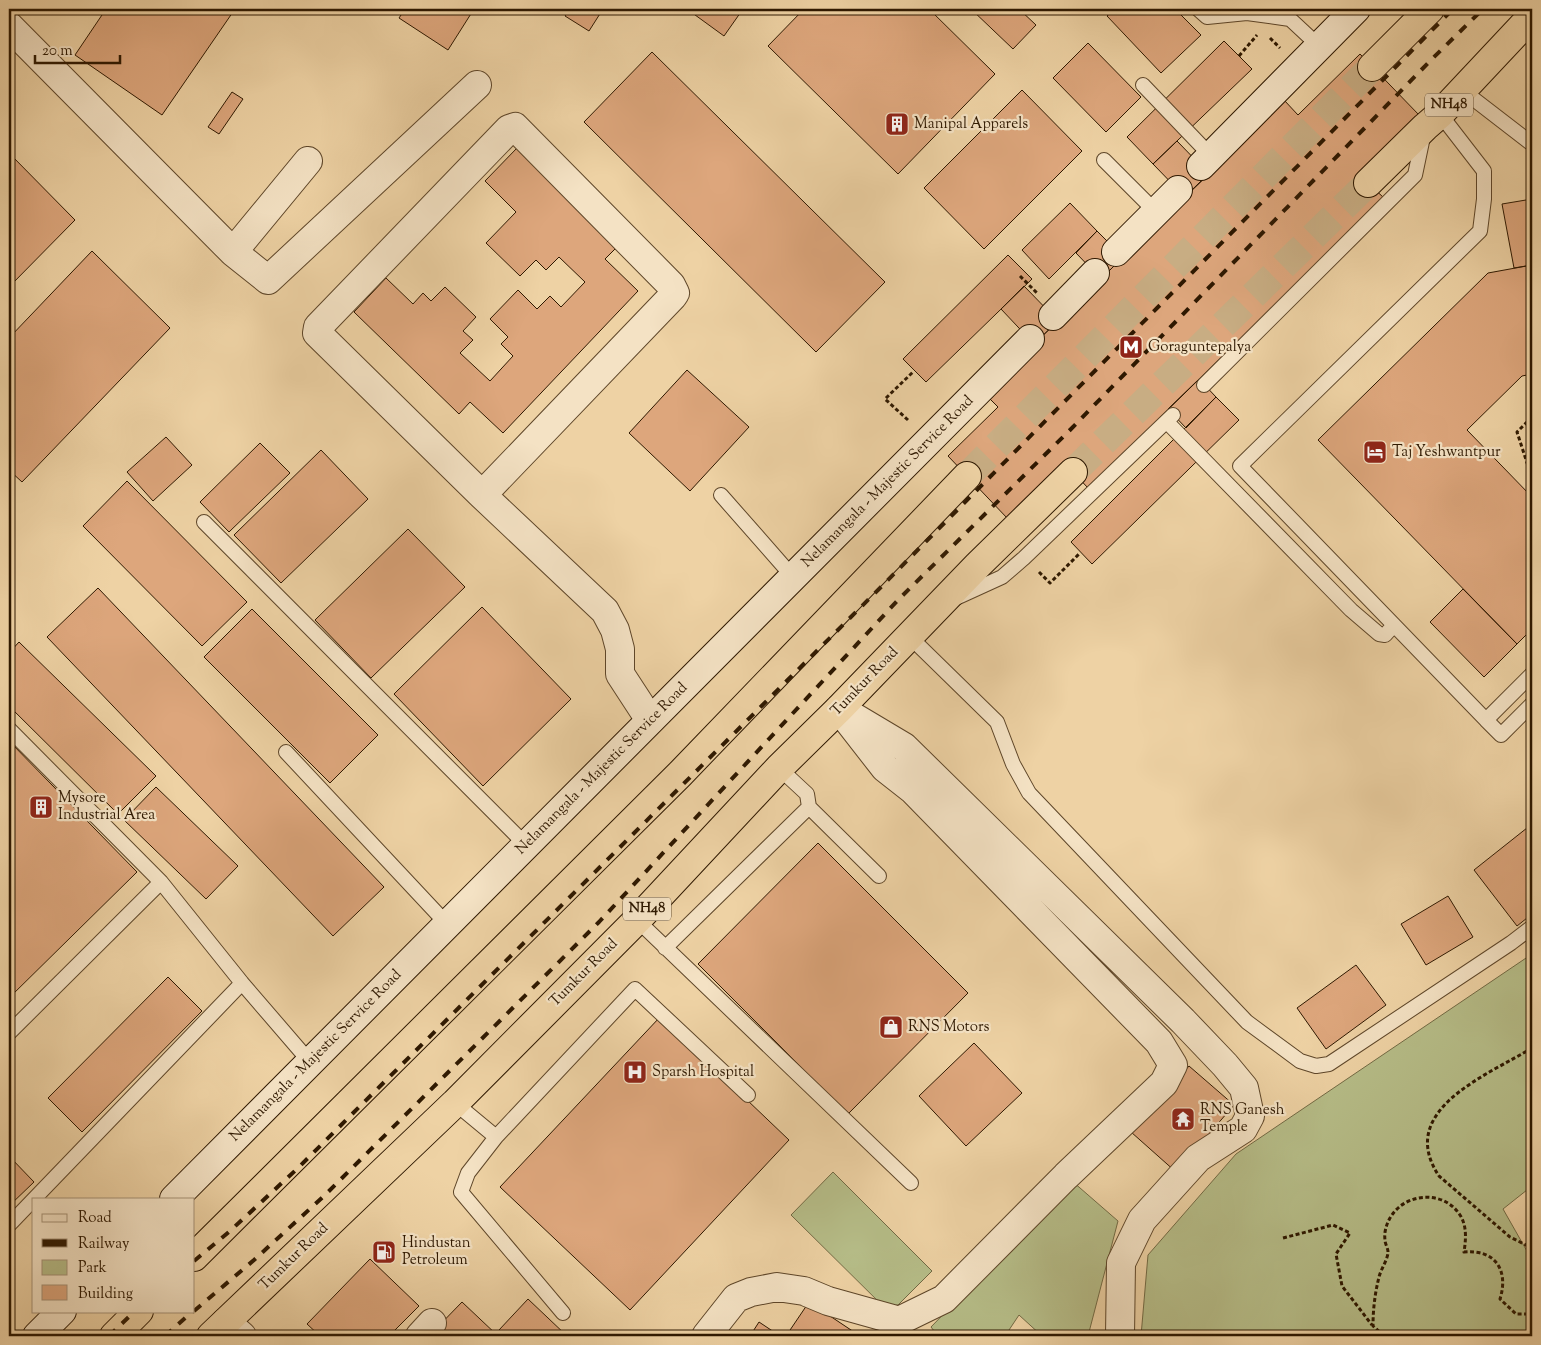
<svg xmlns="http://www.w3.org/2000/svg" width="1541" height="1345" font-family="'Sorts Mill Goudy',serif">
<style>
.green{fill:#b6bd88;stroke:#726a44}
.building{fill:#dda67c;stroke:#2e1800}
.lines{fill:none;stroke-linecap:round;stroke-linejoin:round}
.highway-tunnel{stroke:#c8ad83;stroke-width:28;stroke-dasharray:28 14;stroke-linecap:butt}
.lane-casing{stroke:#5e4629;stroke-width:16}
.street-casing{stroke:#5e4629;stroke-width:30}
.secondary-casing{stroke:#2e1800;stroke-width:30}
.highway-casing{stroke:#2e1800;stroke-width:30}
.path{stroke:#2e1800;stroke-width:3;stroke-dasharray:4 2.5;stroke-linecap:butt}
.lane{stroke:#f4e2c4;stroke-width:14}
.street{stroke:#f4e2c4;stroke-width:28}
.secondary{stroke:#f4e2c4;stroke-width:28}
.highway{stroke:#eed2a4;stroke-width:28}
.rail{stroke:#2e1800;stroke-width:4;stroke-dasharray:9 9;stroke-linecap:butt}
.labels{text-anchor:middle;dominant-baseline:central;stroke-width:4.5;stroke-linejoin:round;paint-order:stroke}
.shield{fill:#f4e2c4;stroke:#69553b;stroke-width:1}
.shield-label{font-size:14px;font-weight:bold;fill:#2e1800}
.poi-label{font-size:15px;fill:#2e1800;stroke:#f4e2c4;text-anchor:start}
.street-label{font-size:15px;fill:#2e1800;stroke:#f4e2c4}
</style>
<rect width="100%" height="100%" fill="#eed2a4"/>
<filter id="stains"><feTurbulence type="fractalNoise" baseFrequency=".004" numOctaves="4"/><feColorMatrix values="0 0 0 0 .2 0 0 0 0 .09 0 0 0 0 .02 0 0 0 .5 -.17"/></filter>
<radialGradient id="worn" r=".72"><stop offset=".6" stop-color="#630" stop-opacity="0"/><stop offset="1" stop-color="#630" stop-opacity=".3"/></radialGradient>
<path class="green" d="M1532,954v232l-29,23 29,51v76h-391l7,-81 88,-101z
M833,1172l99,99 -42,42 -99,-98z
M1072,1181l46,40 -30,115h-46l-23,-21 -14,21h-67l-7,-9z"/>
<path class="building" d="M106,9h129l-73,106 -87,-60z
M405,9h69l-26,41 -49,-32z
M570,9h33l-14,22 -24,-15z
M693,9h50l-19,27 -33,-24z
M804,9h125l66,65 -97,100 -130,-128z
M971,9h48l17,16 -23,24z
M1115,9h60l26,26 -40,38 -54,-57z
M1224,41l28,28 -99,95 -26,-27z
M1088,43l53,54 -35,35 -53,-54z
M652,52l233,230 -69,70 -232,-230z
M1360,54l60,62 -52,67 16,15 -296,290 -15,-16 -65,47 -60,-63 50,-49 -14,-14 300,-293 14,15z
M1022,90l60,61 -98,98 -60,-61z
M232,92l11,7 -24,35 -11,-7z
M1177,141l32,33 -24,23 -32,-33z
M517,148l101,98 -13,13 33,32 -135,142 -33,-31 -11,12 -105,-102 32,-34 27,26 10,-11 8,8 14,-14 31,30 -13,14 10,9 -13,13 30,28 23,-25 -12,-12 7,-7 -18,-18 28,-29 19,19 13,-13 11,11 24,-25 -26,-25 -13,13 -10,-10 -16,16 -34,-33 30,-31 -31,-31z
M9,153l66,67 -66,67z
M1532,199v66l-18,3 -12,-64z
M1070,203l27,28 -48,48 -27,-29z
M1097,231l26,26 -22,22 -25,-26z
M92,251l78,77 -148,154 -13,-12v-132z
M1008,255l24,24 -106,103 -23,-23z
M1532,265v109l-10,2 -55,54 65,67v132l-15,15 -199,-204 170,-167z
M1024,286l34,35 -24,23 -33,-35z
M687,370l62,57 -59,64 -61,-58z
M1199,379l17,18 -30,31 -18,-19z
M1216,397l23,23 -147,144 -21,-22z
M166,437l26,28 -39,36 -26,-29z
M260,443l30,30 -61,59 -29,-30z
M321,450l47,49 -87,84 -47,-48z
M127,481l120,121 -45,44 -119,-120z
M408,529l57,58 -94,91 -56,-58z
M98,588l286,299 -51,49 -286,-299z
M1463,589l54,55 -33,33 -54,-55z
M482,607l89,92 -88,87 -89,-92z
M252,609l126,126 -48,48 -126,-126z
M19,642l137,134 -38,38 -109,-108v-53z
M9,741l128,131 -128,126z
M156,787l82,79 -32,33 -82,-79z
M1532,824v90l-15,12 -43,-56z
M818,843l150,150 -120,121 -150,-150z
M1448,896l25,41 -47,28 -25,-41z
M1356,965l30,40 -60,44 -29,-41z
M168,977l34,34 -120,121 -34,-34z
M660,1017l129,123 -159,170 -130,-123z
M974,1043l48,50 -56,53 -47,-50z
M1189,1066l45,39 -58,67 -45,-40z
M9,1156l25,26 -25,24z
M370,1259l49,47 -30,30h-69l-13,-12z
M528,1299l39,37h-62l-6,-6z
M462,1302l36,34h-69z
M809,1302l51,34h-74z
M759,1322l21,14h-30z"/>
<g class="lines">
<path class="highway-tunnel" d="M1073,472l295,-289
M967,476l405,-409"/>
<g class="lane-casing">
<path id="lane" d="M1198,9l9,8 40,-4 43,6 30,28
M1143,85l68,71
M1462,90l70,54
M1440,114l44,57v28l-4,32 -240,235 246,254 46,-46
M1104,160l52,52
M1204,385l211,-210 9,-43
M1167,422l184,188 28,24 6,1 9,-10
M721,495l72,82
M204,522l322,323
M956,598l46,-21 22,-19 149,-143
M909,636l88,86 16,42 16,29 218,229 53,39 16,5 13,-2 182,-121 21,-16
M1486,720l15,15 31,-31
M9,729l152,153 81,101 68,79
M286,752l161,172
M809,807l70,69
M637,920l274,263
M665,948l144,-141 -2,-13 -28,-26
M9,1033l152,-151
M455,1103l41,34 139,-148 113,106
M496,1137l-28,36 -7,19 102,121
M34,1199l208,-216
M9,1225l25,-26"/>
</g>
<g class="street-casing">
<path id="street" d="M9,26l224,226 35,28 209,-195
M233,252l75,-91
M482,495l191,-199 2,-3 -4,-8 -156,-158 -6,2 -191,198 -1,6 165,162 123,116 10,19 5,19v25l30,46
M852,716l52,31 279,274 42,44 19,23 6,28 -7,13 -45,29 -56,62 -21,43 -1,73
M226,1322l16,14
M420,1336l12,-13
M706,1336l30,-38 15,-6 26,-5 27,4 24,10 68,19 7,-1 41,-20 122,-123 98,-93 9,-18 -14,-23 -246,-252 -28,-22 -46,-59"/>
</g>
<g class="secondary-casing">
<path id="secondary" d="M1201,166l155,-157
M1116,252l62,-62
M1053,316l42,-43
M174,1199l856,-860
M37,1336l25,-25"/>
</g>
<g class="highway-casing">
<path id="highway" d="M1372,67l58,-58
M1368,183l57,-56 15,-13 92,-98
M194,1257l486,-483 287,-298
M114,1336l25,-25
M211,1336l244,-233 182,-183 142,-152 60,-59 139,-144 95,-93"/>
</g>
<path class="path" d="M1270,38l10,10
M1239,56l18,-21
M1020,276l17,17
M1532,417l-15,15 12,37 3,4
M908,420l-23,-21 29,-28
M1039,572l11,11 30,-30
M1532,1048c-44,27 -137,62 -93,128l71,61 22,11
M1283,1238l50,-13 17,8 -14,21 6,32 30,39
M1384,1336l-11,-10c0,-17 2,-33 6,-49 2,-8 9,-18 9,-25 0,-4 -3,-8 -3,-12 -1,-7 1,-15 5,-22 14,-25 53,-29 70,-3 7,11 6,24 4,37 31,-3 45,18 36,47l16,15h16"/>
<use href="#lane" class="lane"/>
<use href="#street" class="street"/>
<use href="#secondary" class="secondary"/>
<use href="#highway" class="highway"/>
<path class="rail" d="M194,1261l36,-30 68,-63 584,-582 571,-577
M194,1311l60,-51 70,-64 275,-274 299,-322 171,-169 362,-371 52,-51
M109,1336l26,-25
M165,1336l28,-25"/>
</g>
<defs>
<g id="building-square" transform="scale(1.25)"><rect x="-9" y="-9" width="18" height="18" rx="4" fill="#8f2418" stroke="#f4e2c4"/><path d="M-4-6H4V6H1V3H-1V6H-4ZM-2.5-4.3h1.7v1.8h-1.7ZM.8-4.3h1.7v1.8H.8ZM-2.5-1h1.7V.8h-1.7ZM.8-1h1.7V.8H.8Z" fill="#fff"/></g>
<g id="metro-square" transform="scale(1.25)"><rect x="-9" y="-9" width="18" height="18" rx="4" fill="#8f2418" stroke="#f4e2c4"/><path d="M-5.5 5V-5H-3L0 0L3-5H5.5V5H3V-.5L0 4L-3-.5V5Z" fill="#fff"/></g>
<g id="hotel-square" transform="scale(1.25)"><rect x="-9" y="-9" width="18" height="18" rx="4" fill="#8f2418" stroke="#f4e2c4"/><path d="M-6-4.5h1.5V1H6V5H4.5V3h-9V5H-6ZM-4 0a1.8 1.8 0 1 1 3.6 0ZM.5 0V-2.5h3Q6-2.5 6 0Z" fill="#fff"/></g>
<g id="shop-square" transform="scale(1.25)"><rect x="-9" y="-9" width="18" height="18" rx="4" fill="#8f2418" stroke="#f4e2c4"/><path d="M-5-2.5h2.3a2.7 3.5 0 0 1 5.4 0H5L5.5 6h-11ZM-1.5-2.5h3a1.5 2.3 0 0 0-3 0Z" fill="#fff"/></g>
<g id="hospital-square" transform="scale(1.25)"><rect x="-9" y="-9" width="18" height="18" rx="4" fill="#8f2418" stroke="#f4e2c4"/><path d="M-5-5h3v3.5h4V-5h3V5h-3V1.5h-4V5h-3Z" fill="#fff"/></g>
<g id="temple-square" transform="scale(1.25)"><rect x="-9" y="-9" width="18" height="18" rx="4" fill="#8f2418" stroke="#f4e2c4"/><path d="M0-6L5-2H3V0L6.5 2.5H4V6H1.5V3h-3V6H-4V2.5H-6.5L-3 0V-2H-5Z" fill="#fff"/></g>
<g id="fuel-square" transform="scale(1.25)"><rect x="-9" y="-9" width="18" height="18" rx="4" fill="#8f2418" stroke="#f4e2c4"/><path d="M-5.5-6h7V0h2V4h1.3V-2.5L3-4.5l.8-.8L6-3V5H2.5V1h-1V6h-7ZM-4.2-4.7v3.2H.2V-4.7Z" fill="#fff"/></g>
</defs>
<g fill-rule="evenodd">
<use href="#building-square" x="897" y="124"/>
<use href="#metro-square" x="1131" y="347"/>
<use href="#hotel-square" x="1375" y="452"/>
<use href="#building-square" x="41" y="807"/>
<use href="#shop-square" x="891" y="1027"/>
<use href="#hospital-square" x="635" y="1072"/>
<use href="#temple-square" x="1183" y="1119"/>
<use href="#fuel-square" x="384" y="1252"/>
</g>
<g class="labels">
<g class="shield">
<rect x="1425" y="93.5" width="48" height="23" rx="4"/>
<rect x="623" y="897.5" width="48" height="23" rx="4"/>
</g>
<g class="shield-label">
<text x="1449" y="105">NH48</text>
<text x="647" y="909">NH48</text>
</g>
<g class="poi-label">
<text x="914" y="124">Manipal Apparels</text>
<text x="1148" y="347">Goraguntepalya</text>
<text x="1392" y="452">Taj Yeshwantpur</text>
<text x="58" y="798">Mysore<tspan x="58" dy="17">Industrial Area</tspan></text>
<text x="908" y="1027">RNS Motors</text>
<text x="652" y="1072">Sparsh Hospital</text>
<text x="1200" y="1110">RNS Ganesh<tspan x="1200" dy="17">Temple</tspan></text>
<text x="402" y="1243">Hindustan<tspan x="402" dy="17">Petroleum</tspan></text>
</g>
<g class="street-label">
<text transform="translate(888 482) rotate(-45)">Nelamangala - Majestic Service Road</text>
<text transform="translate(865 682) rotate(-46)">Tumkur Road</text>
<text transform="translate(602 769) rotate(-45)">Nelamangala - Majestic Service Road</text>
<text transform="translate(584 973) rotate(-45)">Tumkur Road</text>
<text transform="translate(316 1056) rotate(-45)">Nelamangala - Majestic Service Road</text>
<text transform="translate(294 1257) rotate(-44)">Tumkur Road</text>
</g>
</g>
<rect width="1541" height="1345" fill="none" stroke="#eed2a4" stroke-width="30"/>
<rect x="10" y="10" width="1521" height="1325" fill="none" stroke="#2e1800" stroke-width="2.5"/>
<rect x="15" y="15" width="1511" height="1315" fill="none" stroke="#2e1800"/>
<rect x="32" y="1198" width="162" height="115" fill="#f4e2c4" stroke="#a59176"/>
<rect x="42" y="1214" width="25" height="8" fill="#f4e2c4" stroke="#a59176"/>
<text x="78" y="1222" font-size="15" fill="#2e1800">Road</text>
<rect x="42" y="1239" width="25" height="8" fill="#2e1800" stroke="#a59176"/>
<text x="78" y="1248" font-size="15" fill="#2e1800">Railway</text>
<rect x="42" y="1260" width="25" height="15" fill="#b6bd88" stroke="#a59176"/>
<text x="78" y="1272" font-size="15" fill="#2e1800">Park</text>
<rect x="42" y="1285" width="25" height="15" fill="#dda67c" stroke="#a59176"/>
<text x="78" y="1298" font-size="15" fill="#2e1800">Building</text>
<path d="M35 55v8h85v-8" fill="none" stroke="#2e1800" stroke-width="2.5"/>
<text x="42" y="55" font-size="15" fill="#2e1800" stroke="#f4e2c4" stroke-width="4" paint-order="stroke">20 m</text>
<rect width="100%" height="100%" filter="url(#stains)"/>
<rect width="100%" height="100%" fill="url(#worn)"/>
</svg>
